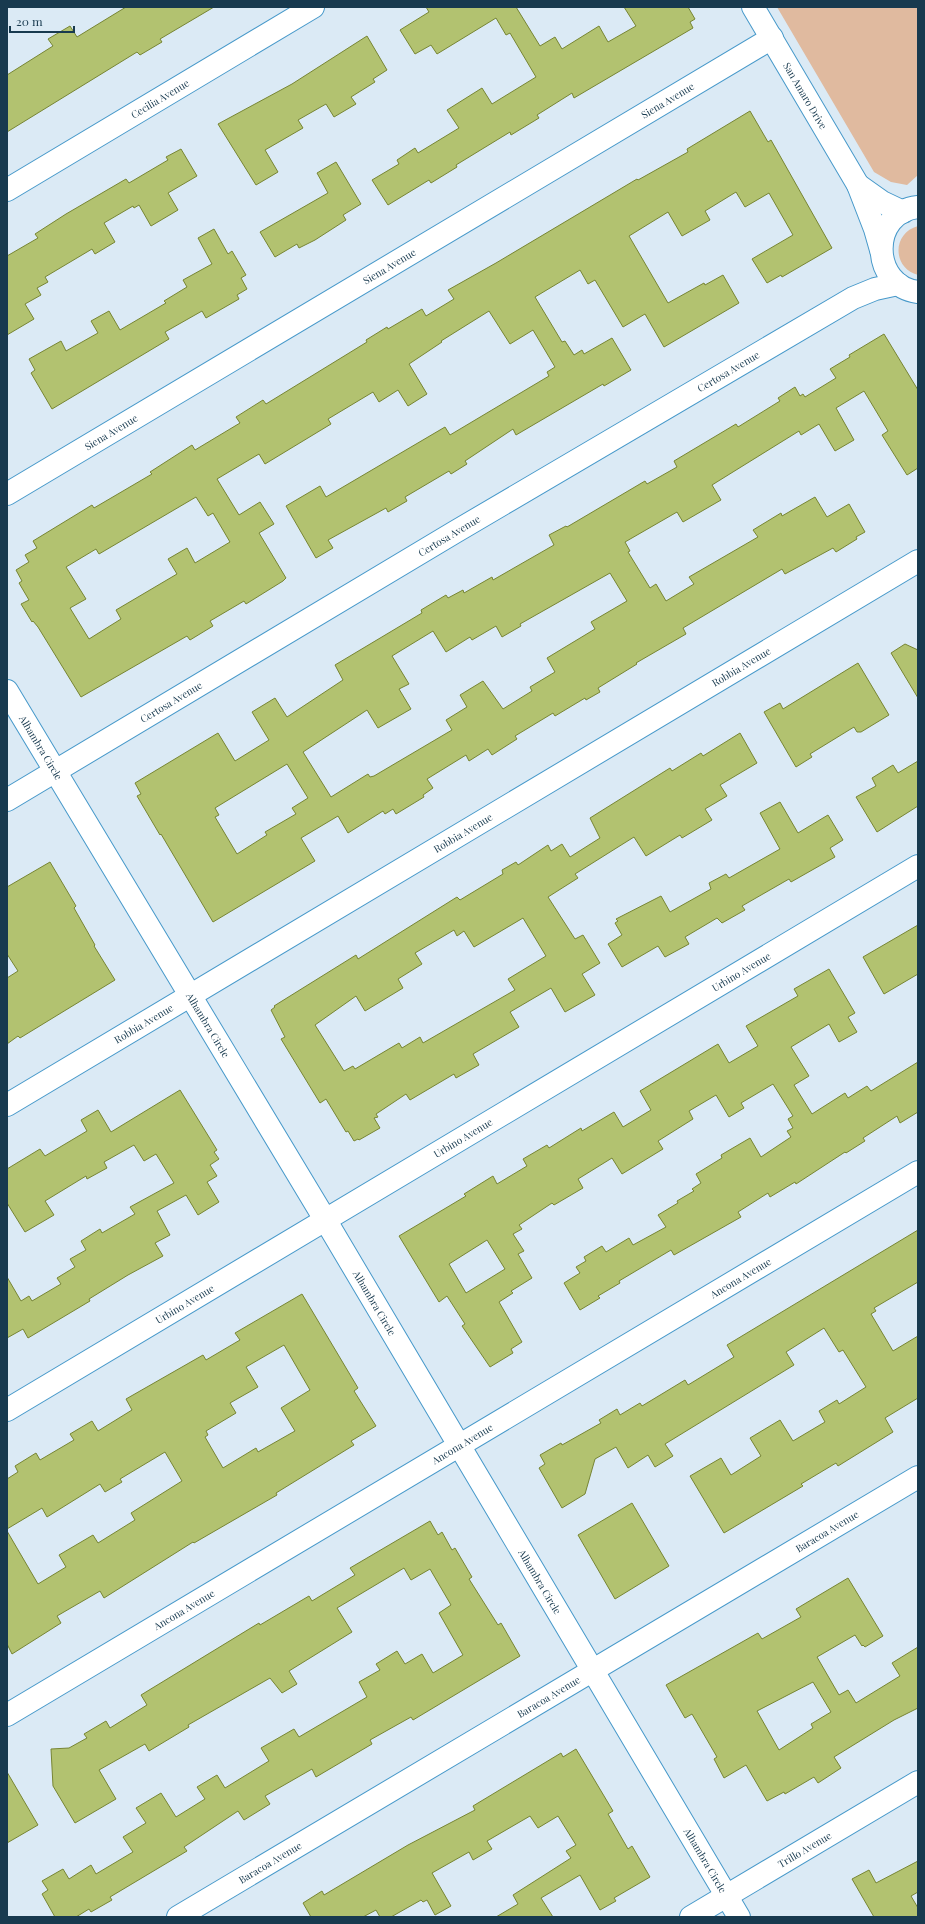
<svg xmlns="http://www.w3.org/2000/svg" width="925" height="1924" font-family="'Playfair Display',serif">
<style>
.green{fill:#e0ba9f}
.building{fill:#b2c270;stroke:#778533;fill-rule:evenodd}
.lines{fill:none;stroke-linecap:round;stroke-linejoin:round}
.minor-casing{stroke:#4799ca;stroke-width:24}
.minor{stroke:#fff;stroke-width:22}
.labels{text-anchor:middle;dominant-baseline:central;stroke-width:3.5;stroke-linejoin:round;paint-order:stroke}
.street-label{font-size:10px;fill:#183a4f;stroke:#dbeaf5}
</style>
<rect width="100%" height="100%" fill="#dbeaf5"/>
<path class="green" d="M777,7h141v168l-11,10 -16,-3 -17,-10z
M918,226v49c-26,-7 -26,-42 0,-49z"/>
<path class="building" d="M126,7h88l-54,32 2,3 -22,13 -3,-3 -130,80v-57l46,-29 -5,-7 22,-13 7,11z
M426,7h90l24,39 15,-9 7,12 37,-23 9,16 28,-16 -12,-19h64l7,12 -5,3 3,6 -119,70 -2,-5 -35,22 2,3 -28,17 -1,-3 -54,33 1,2 -26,16 -2,-3 -41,25 -16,-25 27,-16 -2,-4 18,-12 3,5 41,-25 -12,-18 35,-22 10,16 44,-27 -26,-44 -4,2 -10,-17 -59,36 -6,-9 -16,9 -15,-24 29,-18z
M367,36l20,34 -14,9 2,3 -24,15 5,7 -22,13 -8,-13 -28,16 5,8 -38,22 13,22 -22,13 -38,-61 74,-40z
M750,111l18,31 3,-2 61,108 -50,29 -1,-2 -14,8 -15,-24 41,-24 -24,-42 -24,14 -9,-15 -31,19 5,9 -28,16 -14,-24 -39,24 39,67 36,-20 1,2 18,-10 16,28 -75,44 -19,-33 -22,13 -28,-47 -7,4 -8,-14 -45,27 27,45 3,-1 9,14 8,-5 2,4 28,-16 19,32 -27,16 -1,-2 -87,51 -3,-6 -48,32 2,3 -16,10 -2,-3 -44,26 2,4 -19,11 -2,-4 -58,32 5,8 -17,10 -30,-52 34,-20 6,11 119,-70 5,8 99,-59 -2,-4 8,-5 -22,-37 -23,14 -21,-33 -48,30 1,1 -33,22 18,30 -19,12 -10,-16 -19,12 -6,-10 -45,27 3,5 -66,40 -6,-10 -42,25 22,36 21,-13 14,22 -15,9 27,45 -3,3 -37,23 -2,-3 -34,20 3,5 -23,14 -3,-4 -106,61 -43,-70 -5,-6 -1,1 -11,-18 8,-4 -10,-17 3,-2 -6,-11 13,-8 -4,-7 12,-7 -4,-7 59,-36 2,3 58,-34 -2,-2 42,-27 3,5 45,-27 -4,-6 27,-17 3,4 101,-62 -1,-2 21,-13 1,2 34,-20 4,7 28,-17 -6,-9 48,-27 141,-84 1,1 50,-28 -1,-3zM196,497l12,19 5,-3 17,29 -35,21 -8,-15 -19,11 9,15 -61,36 5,9 -32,20 -19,-31 16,-9 -20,-32 30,-18 3,5z
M181,149l16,27 -29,17 10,17 -27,16 -12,-21 -5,3 -1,-2 -29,17 11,19 -20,12 -3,-5 -47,28 3,5 -11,6 4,7 -16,9 9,15 -27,16v-79l31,-18 -3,-4 31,-20 60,-35 3,4 39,-23 -2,-3z
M336,162l25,42 -18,11 3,5 -31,20 -16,8 -2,-4 -22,13 -15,-25 68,-39 -11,-20z
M214,229l14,25 4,-3 14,24 -5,3 6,11 -10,6 2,4 -33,19 -4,-7 -37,21 4,7 -117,70 -21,-36 4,-3 -6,-11 32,-18 5,10 32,-18 -7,-12 18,-10 11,19 46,-27 -2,-2 23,-14 -4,-7 29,-16 -14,-26z
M884,334l34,56v78l-11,7 -25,-40 6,-4 -24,-40 -28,17 18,32 -19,11 -16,-27 -18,11 -2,-4 -87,54 9,15 -38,22 -6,-10 -52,30 5,9 -2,1 22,36 6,-4 10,17 28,-17 -5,-7 69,-40 -5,-7 28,-17 1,3 33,-19 12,20 22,-13 16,28 -9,5 1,2 -21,13 -3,-4 -48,26 -3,-5 -99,59 3,6 -50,29 1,1 -39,24 2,4 -14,8 -1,-2 -30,18 -2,-3 -38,23 2,3 -25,16 -4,-6 -19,12 -3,-6 -39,24 6,9 -10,7 1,2 -28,17 -3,-5 -8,5 -2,-3 -35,22 -10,-17 -37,22 14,23 -102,61 -52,-88 -1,1 -23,-39 4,-2 -6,-11 83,-50 17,28 34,-21 -17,-28 23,-14 12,19 56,-37 -8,-15 87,-52 -1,-3 25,-15 2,3 15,-8 1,3 28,-16 1,3 61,-35 -5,-10 17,-9 1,1 78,-46 2,3 30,-17 -3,-6 62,-37 2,3 42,-26 -2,-3 17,-11 5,9 3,-2 2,3 31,-19 -6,-9 20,-12 -1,-2zM610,573l17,28 -36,21 4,7 -48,29 8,14 -25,15 2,4 -29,18 -20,-28 -23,14 7,12 -21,13 6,10 -78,46 -4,1 -2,-3 -37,23 -28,-45 64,-42 11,18 33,-19 -12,-20 10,-5 -17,-28 41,-25 13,21 24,-15 2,3 24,-14 6,11 19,-11 -1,-2zM287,764l21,34 -16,10 4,6 -31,18 2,3 -30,19 -22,-37 4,-2 -4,-7z
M905,644l13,6v48l-27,-45z
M858,663l31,52 -28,17h-4l-3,-5 -44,27 2,3 -16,10 -32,-55 16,-9 3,6z
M740,733l17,30 -37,22 7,11 -22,13 7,11 -30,18 -2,-3 -34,21 -12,-19 -59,37 3,4 -30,19 27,42 8,-4 17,28 -18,11 13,21 -30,17 -14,-24 -41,24 9,15 -46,27 6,11 -23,13 -2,-4 -44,26 -4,-6 -30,20 2,3 -4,1 6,10 -21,12 -1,-1 -4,2 -6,-10 -2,1 -20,-33 -6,4 -39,-64 4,-2 -14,-27 4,-3 -1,-1 82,-51 2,4 99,-62 3,3 43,-26 -1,-4 14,-8 2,3 30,-20 3,6 11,-7 8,13 30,-19 -10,-20 80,-50 2,3 29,-18 2,3zM523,918l23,38 -38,23 7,11 -92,53 -3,-6 -18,11 -3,-5 -44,26 -2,-3 -9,5 -29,-46 41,-29 9,15 38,-23 -5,-9 24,-15 -7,-11 39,-23 3,6 7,-5 10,16z
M918,761v45l-41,26 -21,-35 20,-11 -4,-8 21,-13 5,8z
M780,802l18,31 30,-18 15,25 -13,8 5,9 -44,25 -2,-3 -47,27 3,4 -23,13 -5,-5 -32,19 4,7 -24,13 -7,-11 -36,21 -14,-23 14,-9 -7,-12 3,-2 -2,-2 45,-23 9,16 41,-23 -2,-6 17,-9 3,4 51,-29 -20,-36z
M50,862l26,44 -2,2 21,37 -1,1 21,34 -95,58 -2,-2 -11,8v-66l11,-7 -11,-17v-67z
M918,925v49l-34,20 -21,-37z
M829,969l26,44 -7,4 9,15 -18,10 -10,-18 -38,23 18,29 -15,9 18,29 33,-21 3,5 19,-12 4,5 47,-29v50l-18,11 -3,-7 -34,22 2,3 -19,12 -1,-1 -49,32 -1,-2 -25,15 -2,-4 -30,19 3,5 -67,38 -3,-5 -52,31 1,2 -22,13 2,2 -20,12 -16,-27 16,-10 -4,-6 10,-6 -2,-4 18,-11 4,6 23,-14 4,7 33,-18 -8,-12 20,-12 -1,-2 17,-10 -2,-2 9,-6 -5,-9 26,-16 -1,-3 29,-17 11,19 30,-20 -4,-6 6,-3 -5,-9 5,-3 -20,-32 -32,19 3,5 -15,9 -13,-22 -27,16 4,8 -35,22 5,8 -41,25 -10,-16 -34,21 5,9 -29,17 -2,-2 -33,22 3,4 -9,5 11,17 -6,3 14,24 -21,13 2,2 -14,9 23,40 -11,7 2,4 -23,14 -28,-41 3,-2 -18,-28 -8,6 -40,-66 67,-40 -2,-2 29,-18 4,8 30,-18 -4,-7 24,-14 2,3 32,-20 1,3 32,-19 9,15 28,-17 -11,-19 78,-47 11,19 29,-17 -12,-20 52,-30 -4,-7zM487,1240l18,29 -39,24 -17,-29z
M180,1090l37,60 -3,2 5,7 -9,6 7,11 -10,6 12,20 -21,13 -12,-20 -29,16 13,24 -15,8 8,13 -35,19 -39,24 1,2 -62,37 -5,-9 -16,9v-61l14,24 8,-5 3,5 29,-17 -4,-6 18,-11 -5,-8 16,-9 -5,-9 19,-12 2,4 33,-19 -5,-7 44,-24 -18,-29 -12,7 -10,-16 -30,17 3,6 -20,11 -1,-3 -41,25 9,14 -29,17 -18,-29v-34l33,-20 5,7 42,-25 -6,-11 17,-10 13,22z
M918,1230v52l-44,26 2,3 -5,3 22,37 25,-15v62l-33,20 8,14 -55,34 -2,-3 -35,21 2,2 -79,47 -34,-57 31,-18 10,17 30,-19 -11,-18 30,-18 13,21 32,-19 -6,-11 18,-11 2,4 27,-17 -23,-37 -4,2 -15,-24 -38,24 8,13 -129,79 8,12 -18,11 -7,-12 -20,13 -12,-21 -21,12 -10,35 -23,14 -23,-40 6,-4 -5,-9 21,-12 1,2 39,-22 -2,-3 18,-11 3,6 20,-12 2,3 43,-26 3,5 46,-28 -7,-12z
M302,1294l56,94 -4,3 22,35 -25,15 3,4 -78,48 1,2 -83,48 -1,-1 -89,56 -4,-7 -43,25 4,7 -49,31 -5,-10v-113l31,53 28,-17 -7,-12 34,-20 5,8 37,-23 -4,-7 51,-32 -17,-29 -45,27 2,3 -17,10 -5,-8 -53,33 -5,-9 -35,21v-50l11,-7 -3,-6 21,-13 4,7 34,-20 -4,-6 22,-13 6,10 34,-21 -6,-11 77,-44 3,5 34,-20 -5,-7zM284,1345l26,45 -29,18 14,23 -37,21 -2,-4 -33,20 -18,-31 3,-2 -2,-4 30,-18 -6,-10 28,-16 -12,-20z
M632,1503l37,63 -54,33 -37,-64z
M430,1521l8,14 4,-3 10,18 3,-2 17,29 -3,2 29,46 3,-2 19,33 -107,64 -2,-3 -41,23 2,4 -56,33 -4,-8 -47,27 5,8 -26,16 -6,-9 -54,36 3,4 -77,46 2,3 -21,12 -2,-3 -13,8h-21l-13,-23 6,-4 -6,-9 21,-12 6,10 22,-14 5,9 37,-22 -10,-15 23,-14 -10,-15 25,-15 15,24 29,-18 -8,-12 20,-12 8,13 44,-27 -8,-13 33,-19 5,8 68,-40 -8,-15 21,-12 -4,-6 21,-13 8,13 17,-10 11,19 30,-18 -24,-42 12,-8 -21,-36 -19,11 -7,-12 -67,40 15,24 -63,39 8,13 -15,9 -12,-15 -82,47 1,2 -40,24 -4,-7 -46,26 17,29 -41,24 -22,-37 -2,-37 18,-1 18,-10 -3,-4 22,-13 4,7 37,-23 -6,-10 118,-72 1,2 49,-29 3,5 43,-26 -5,-7z
M848,1578l35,58 -18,11 -2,-2 -1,1 -7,-11 -38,22 22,38 9,-5 8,13 44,-27 -8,-13 26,-16v61l-24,12 -60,37 7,11 -23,15 -4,-6 -29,17 -1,-2 -17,9 -21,-36 -22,13 -10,-19 3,-2 -25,-43 -7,4 -19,-33 92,-52 4,6 39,-22 -5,-8zM813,1682l18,30 -20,12 2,4 -34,22 -22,-39z
M576,1749l37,62 -5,3 20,35 4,-3 18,31 -36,21 2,3 -16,9 -20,-35 -39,23 12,19h-57l22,-13 -5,-9 58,-37 -5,-7 10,-6 -18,-29 -20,12 -8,-12 -43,25 5,8 -19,11 -4,-8 -37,21 19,33 -16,9 -8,-15 -4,2 -2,-2 -30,17h-11l-4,-7 -13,7h-52l-8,-14 19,-12 2,4 84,-50 67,-35 -2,-4 88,-53 2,4z
M7,1772l31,53 -31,18z
M918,1861v31l-7,4 7,12v9h-44l-22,-38 17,-9 7,13z"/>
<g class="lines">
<g class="minor-casing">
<g id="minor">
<path id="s1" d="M753,7l105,178 17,44 6,21"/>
<path d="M858,185l24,17 21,10"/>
<path id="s2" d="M7,190l306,-183"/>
<path d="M918,207c-49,5 -48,79 0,85"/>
<path id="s3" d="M7,494l765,-456"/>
<path id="s4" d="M7,691l319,530 413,696"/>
<path id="s5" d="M7,800l448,-268 398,-234 22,-9 23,-5"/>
<path id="s6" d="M7,1105l911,-544"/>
<path id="s7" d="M7,1410l911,-544"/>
<path id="s8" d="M7,1715l911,-543"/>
<path id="s9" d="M178,1917l740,-440"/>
<path id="s10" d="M691,1917l227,-135"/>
</g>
</g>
<use href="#minor" class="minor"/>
</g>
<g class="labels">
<g class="street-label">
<text stroke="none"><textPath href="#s1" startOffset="103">San Amaro Drive</textPath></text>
<text stroke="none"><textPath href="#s2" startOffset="178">Cecilia Avenue</textPath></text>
<text stroke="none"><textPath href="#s3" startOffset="769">Siena Avenue</textPath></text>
<text stroke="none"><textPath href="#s3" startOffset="445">Siena Avenue</textPath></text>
<text stroke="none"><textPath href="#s5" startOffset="839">Certosa Avenue</textPath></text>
<text stroke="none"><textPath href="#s3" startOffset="121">Siena Avenue</textPath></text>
<text stroke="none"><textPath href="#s5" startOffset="515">Certosa Avenue</textPath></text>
<text stroke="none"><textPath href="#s6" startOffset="855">Robbia Avenue</textPath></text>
<text stroke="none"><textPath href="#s5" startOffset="191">Certosa Avenue</textPath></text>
<text stroke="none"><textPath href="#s4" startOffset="66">Alhambra Circle</textPath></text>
<text stroke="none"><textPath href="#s6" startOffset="531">Robbia Avenue</textPath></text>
<text stroke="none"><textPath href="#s7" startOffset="855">Urbino Avenue</textPath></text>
<text stroke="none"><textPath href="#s6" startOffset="159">Robbia Avenue</textPath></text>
<text stroke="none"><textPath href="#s4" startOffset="390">Alhambra Circle</textPath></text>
<text stroke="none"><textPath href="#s7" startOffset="531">Urbino Avenue</textPath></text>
<text stroke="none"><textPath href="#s8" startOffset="854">Ancona Avenue</textPath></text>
<text stroke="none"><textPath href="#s4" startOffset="714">Alhambra Circle</textPath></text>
<text stroke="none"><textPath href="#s7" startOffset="207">Urbino Avenue</textPath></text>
<text stroke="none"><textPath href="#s8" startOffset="530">Ancona Avenue</textPath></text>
<text stroke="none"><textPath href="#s9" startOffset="755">Baracoa Avenue</textPath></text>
<text stroke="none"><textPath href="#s4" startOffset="1038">Alhambra Circle</textPath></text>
<text stroke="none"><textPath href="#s8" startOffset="206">Ancona Avenue</textPath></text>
<text stroke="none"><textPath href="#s9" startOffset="431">Baracoa Avenue</textPath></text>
<text stroke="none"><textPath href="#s10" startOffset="132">Trillo Avenue</textPath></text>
<text stroke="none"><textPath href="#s4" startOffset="1362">Alhambra Circle</textPath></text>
<text stroke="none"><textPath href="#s9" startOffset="107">Baracoa Avenue</textPath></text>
</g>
</g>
<rect width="925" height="1924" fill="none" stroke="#183a4f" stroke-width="16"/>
<path d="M10 26v6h64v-6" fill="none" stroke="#183a4f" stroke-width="2"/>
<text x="16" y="26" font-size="12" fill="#183a4f" stroke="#dbeaf5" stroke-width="3" paint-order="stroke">20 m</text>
</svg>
